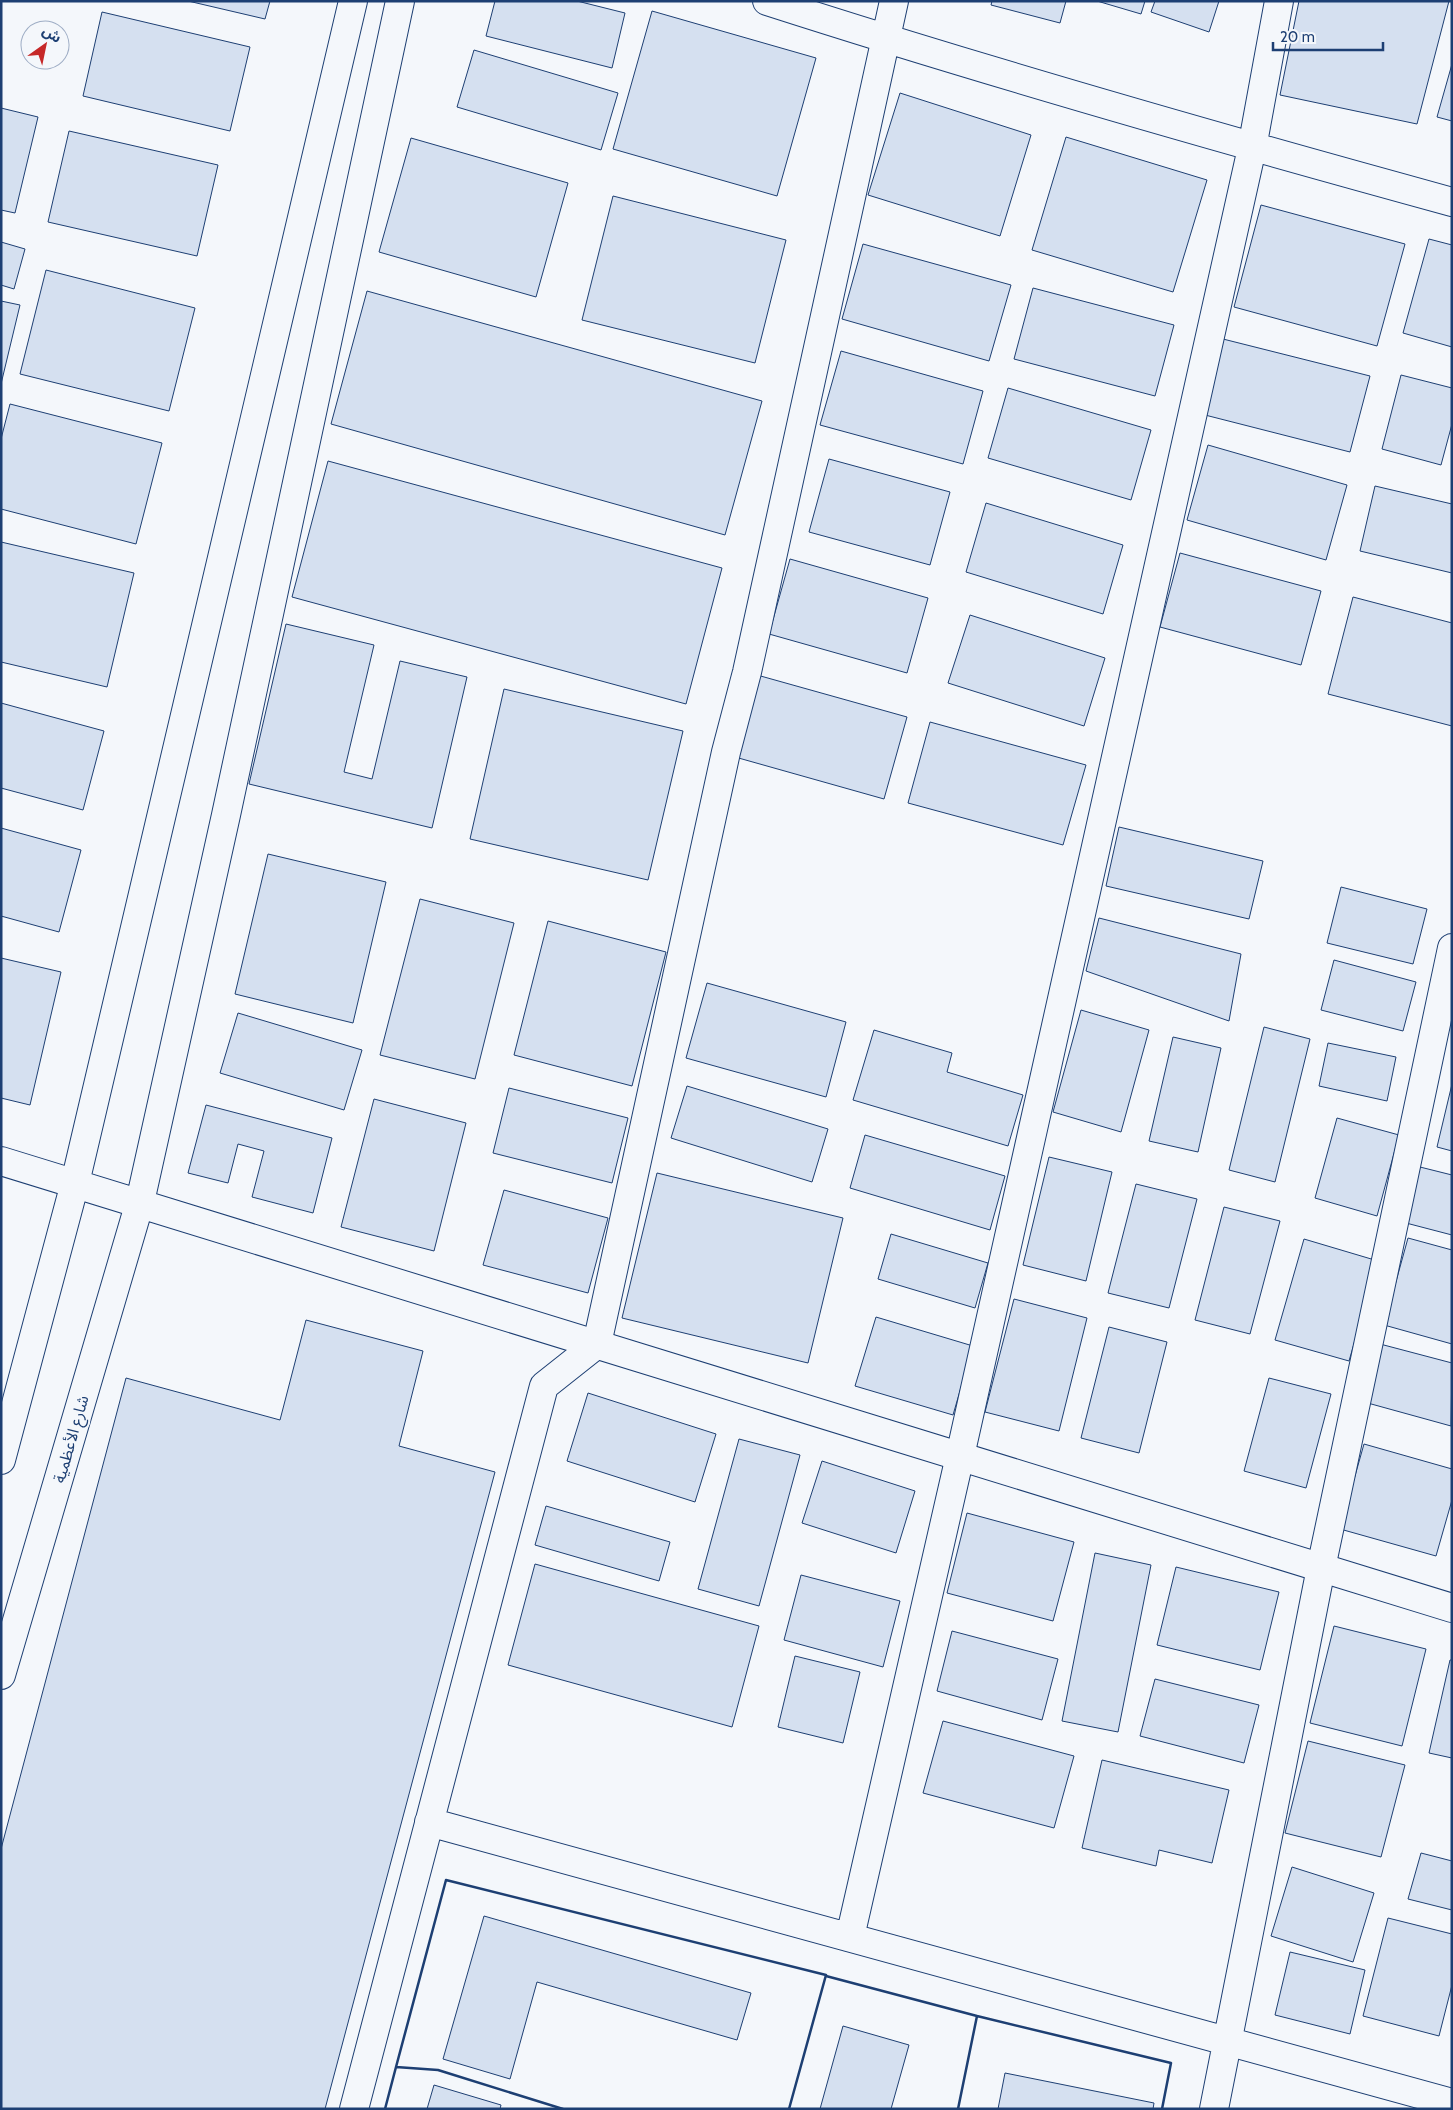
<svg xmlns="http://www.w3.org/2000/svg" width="1453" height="2110" font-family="Cabin,'Noto Sans Arabic',sans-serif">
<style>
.building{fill:#d5e0f0;stroke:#1d3f73}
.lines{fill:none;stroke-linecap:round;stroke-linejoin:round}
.street-casing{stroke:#1d3f73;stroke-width:30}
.secondary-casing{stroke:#1d3f73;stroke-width:30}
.street{stroke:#f4f7fb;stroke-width:28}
.secondary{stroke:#f4f7fb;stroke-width:28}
.wall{stroke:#1d3f73;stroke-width:2.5}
.labels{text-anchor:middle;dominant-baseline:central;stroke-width:4;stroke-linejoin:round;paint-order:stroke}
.street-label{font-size:16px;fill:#1d3f73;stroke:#f4f7fb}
</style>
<rect width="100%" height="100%" fill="#f4f7fb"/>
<path class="building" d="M188,1h82l-5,18z
M495,1h82l48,12 -13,55 -126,-32z
M992,1h74l-6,22 -69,-18z
M1097,1h48l-4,13z
M1155,1h64l-10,31 -58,-20z
M1299,1h150l-32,123 -137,-29z
M652,11l164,47 -39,138 -164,-47z
M102,12l148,35 -20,84 -147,-35z
M474,50l144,43 -17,57 -144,-43z
M1452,64v57l-15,-4z
M900,93l131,42 -31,101 -132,-41z
M1,108l37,9 -23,96 -14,-3z
M69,131l149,34 -21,91 -149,-34z
M1066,137l141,43 -34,112 -141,-42z
M411,138l157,45 -32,114 -157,-45z
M613,196l173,44 -31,123 -173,-43z
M1261,205l144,39 -28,102 -143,-39z
M1429,239l23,6v102l-49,-14z
M1,242l24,7 -11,40 -13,-4z
M863,244l148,41 -22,76 -147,-42z
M46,270l149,38 -26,103 -149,-37z
M1033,288l141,37 -19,71 -141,-37z
M367,291l395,110 -37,134 -394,-111z
M1,301l19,4 -19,79z
M1223,339l147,37 -20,76 -145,-37z
M841,351l142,40 -20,73 -143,-39z
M1401,375l51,13v36l-11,41 -59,-16z
M1008,388l143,42 -20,70 -143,-42z
M10,404l152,39 -26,101 -135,-35v-70z
M1208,445l139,40 -21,75 -139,-40z
M829,459l121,33 -20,73 -121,-33z
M328,461l394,107 -36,136 -394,-107z
M1375,486l77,18v69l-92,-22z
M986,503l137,42 -20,69 -137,-42z
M1,542l133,31 -27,114 -106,-25z
M1180,553l141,38 -20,74 -141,-38z
M790,559l138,39 -21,75 -138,-39z
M1353,597l99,26v103l-124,-32z
M970,615l135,43 -21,68 -136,-43z
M286,624l88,21 -30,127 28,7 28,-118 67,16 -35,151 -183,-44z
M757,675l150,42 -23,82 -149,-42z
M504,689l179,42 -35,149 -178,-41z
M1,703l103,28 -21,79 -82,-22z
M930,722l156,43 -23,80 -155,-42z
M1119,827l144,34 -14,58 -143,-33z
M1,828l80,22 -22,82 -58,-16z
M268,854l118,28 -33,141 -118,-29z
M1341,887l86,22 -14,55 -86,-21z
M420,899l94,24 -39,156 -95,-24z
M1099,918l142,36 -12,67 -143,-50z
M548,921l118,31 -34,134 -118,-31z
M1,958l60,14 -31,133 -29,-7z
M1334,960l82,22 -13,49 -82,-21z
M707,983l139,39 -20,75 -140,-39z
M1081,1010l68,20 -28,102 -68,-20z
M238,1013l124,37 -18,60 -124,-37z
M1264,1027l46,12 -35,143 -46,-12z
M874,1030l78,23 -5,19 76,23 -15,51 -155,-46z
M1173,1037l48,11 -23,104 -49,-11z
M1328,1043l68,14 -9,44 -68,-15z
M1452,1084v67l-15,-4z
M687,1086l141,43 -16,53 -141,-44z
M509,1088l119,30 -16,65 -119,-30z
M374,1099l92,24 -32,128 -93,-24z
M206,1105l126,33 -19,75 -61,-16 12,-46 -26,-7 -10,39 -40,-10z
M1337,1118l62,17 -22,81 -62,-18z
M865,1135l140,41 -15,54 -140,-42z
M1049,1157l63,15 -26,109 -63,-16z
M1420,1167l32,8v60l-46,-12z
M657,1173l186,45 -35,145 -186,-45z
M1136,1184l61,15 -28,109 -61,-15z
M504,1190l104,28 -20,75 -105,-28z
M1224,1207l56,14 -30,113 -55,-14z
M891,1234l97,29 -13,45 -97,-29z
M1408,1238l44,12v94l-68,-19z
M1304,1239l74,22 -29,100 -74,-21z
M1014,1299l73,19 -28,113 -74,-19z
M876,1317l97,29 -20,69 -98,-29z
M306,1320l117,31 -24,95 96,26 -170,637h-324v-260l125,-471 154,42z
M1109,1327l58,15 -28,111 -58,-15z
M1380,1344l72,19 -1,63 -87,-24z
M1269,1378l62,16 -25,94 -62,-17z
M588,1393l128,41 -21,68 -128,-41z
M739,1439l61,16 -41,151 -61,-17z
M1364,1444l88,25v31l-16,56 -96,-27z
M822,1461l93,30 -19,62 -94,-30z
M546,1506l124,36 -11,39 -124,-36z
M967,1513l107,29 -21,79 -106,-28z
M1095,1553l56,12 -33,167 -56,-11z
M535,1564l224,62 -27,101 -224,-62z
M1176,1567l103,25 -19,78 -103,-25z
M801,1575l99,26 -17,66 -99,-27z
M1334,1626l92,23 -24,97 -92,-23z
M952,1631l106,28 -16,61 -105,-29z
M795,1656l65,16 -17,71 -65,-16z
M1450,1660h2v98l-23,-5z
M1155,1679l104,26 -15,58 -104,-27z
M943,1721l131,35 -20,72 -131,-35z
M1308,1741l97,24 -24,92 -96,-24z
M1102,1760l127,30 -17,73 -53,-13 -3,16 -74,-18z
M1421,1853l31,8v49l-44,-11z
M1292,1867l82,26 -21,69 -82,-26z
M484,1916l267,77 -14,47 -200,-58 -27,97 -67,-20z
M1388,1918l64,16v51l-13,51 -76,-20z
M1290,1952l75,18 -15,64 -75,-19z
M843,2026l66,19 -18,64h-71z
M1005,2073l149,30 -1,6h-155z
M434,2085l67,20 -1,4h-73z"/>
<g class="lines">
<g class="street-casing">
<path id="street" d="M767,1c227,73 455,138 685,201
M429,1822l1023,281
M850,1937l110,-481 292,-1308 27,-147
M354,2109l190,-723 53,-42 129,-592 21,-80 147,-671
M1214,2109l107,-541 131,-620"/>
</g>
<g class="secondary-casing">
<path id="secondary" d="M1,1161l1451,447
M1,1460l74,-277 278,-1182
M1,1675l139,-473 86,-387 174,-814"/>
</g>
<use href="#street" class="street"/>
<use href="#secondary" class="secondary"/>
<path class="wall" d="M826,1976l151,40 -19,93
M977,2016l194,47 -9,46
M385,2109l11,-42
M563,2109l-125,-39 -42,-3 50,-187 380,95 -37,134"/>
</g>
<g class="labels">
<g class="street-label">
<text transform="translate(71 1439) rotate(-74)">شارع الأعظمية</text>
</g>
</g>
<rect width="1453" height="2110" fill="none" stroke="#1d3f73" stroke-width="5"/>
<g transform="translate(45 45) rotate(33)"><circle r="24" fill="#f4f7fb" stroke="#9eadc5"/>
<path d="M0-4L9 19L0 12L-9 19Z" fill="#c62828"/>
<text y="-8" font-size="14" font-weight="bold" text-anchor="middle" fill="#1d3f73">ش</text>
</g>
<path d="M1273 42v8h110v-8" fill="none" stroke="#1d3f73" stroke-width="2.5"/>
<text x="1280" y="42" font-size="15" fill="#1d3f73" stroke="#f4f7fb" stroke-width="4" paint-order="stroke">20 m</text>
</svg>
